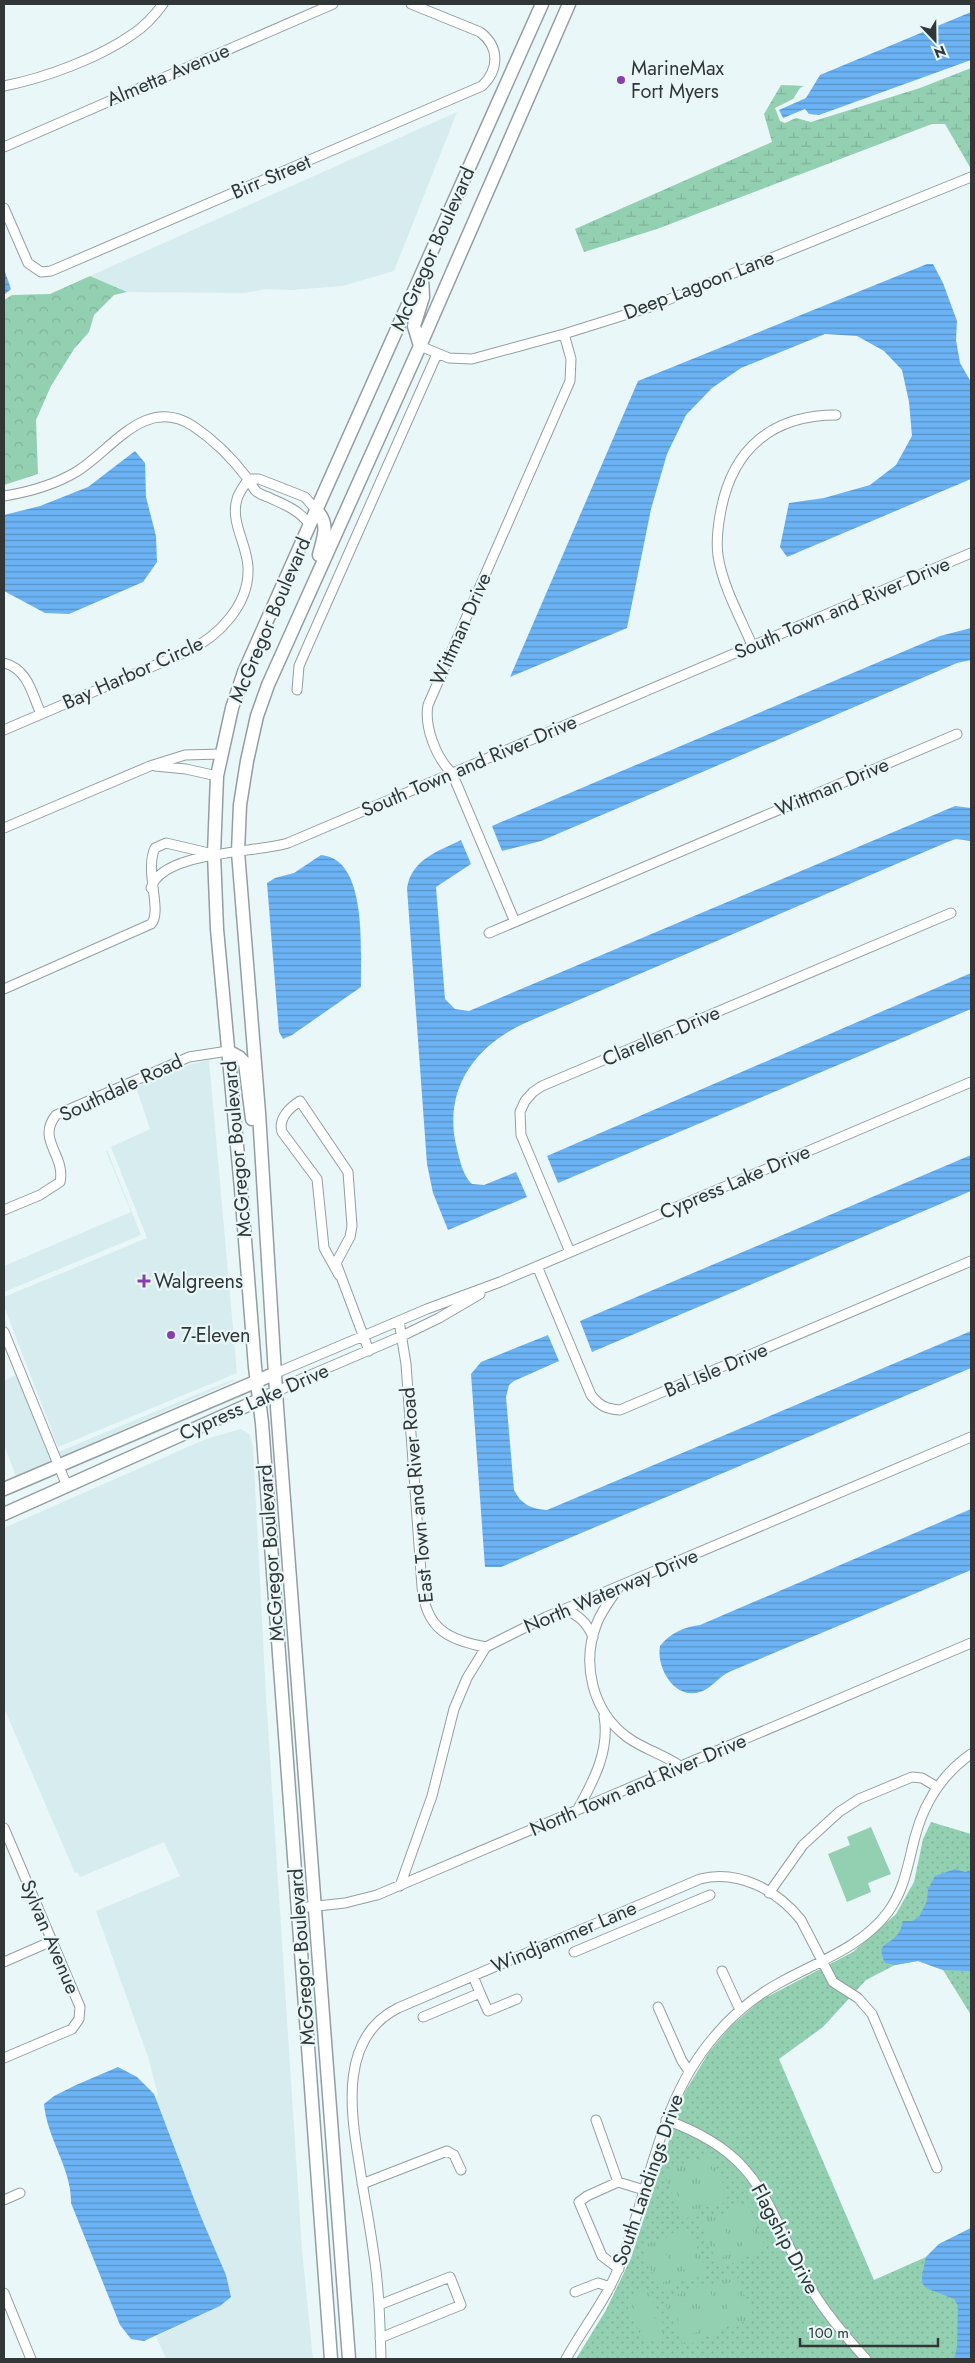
<svg xmlns="http://www.w3.org/2000/svg" width="975" height="2363" font-family="Jost,sans-serif">
<style>
.built{fill:#d6ecef}
.grass{fill:url(#grass-dots)}
.forest{fill:url(#forest-crowns)}
.wetland{fill:url(#wetland-marsh)}
.park{fill:url(#park-tufts)}
.pitch{fill:#93d0b2}
.water{fill:url(#water-rules)}
.lines{fill:none;stroke-linecap:round;stroke-linejoin:round}
.minor-casing{stroke:#929fa0;stroke-width:11}
.secondary-casing{stroke:#929fa0;stroke-width:15}
.minor{stroke:#fff;stroke-width:9}
.secondary{stroke:#fff;stroke-width:12}
.poi-dot{fill:#873eb1;stroke:#e9f7f8;stroke-width:2}
.labels{text-anchor:middle;dominant-baseline:central;stroke-width:4.5;stroke-linejoin:round;paint-order:stroke}
.poi-label{font-size:20px;fill:#313636;stroke:#e9f7f8;text-anchor:start}
.street-label{font-size:20px;fill:#313636;stroke:#e9f7f8}
</style>
<defs>
<pattern id="grass-dots" width="8" height="8" patternUnits="userSpaceOnUse" patternTransform="scale(1.25)"><rect width="8" height="8" fill="#93d0b2"/><path d="M2 2h.1M6 6h.1" fill="none" stroke="#7fb39a" stroke-width="1.8" stroke-linecap="round"/></pattern>
<pattern id="forest-crowns" width="20" height="18" patternUnits="userSpaceOnUse" patternTransform="scale(1.25)"><rect width="20" height="18" fill="#93d0b2"/><path d="M2 6a3 3 0 1 1 6 0M12 15a3 3 0 1 1 6 0" fill="none" stroke="#7fb39a"/></pattern>
<pattern id="wetland-marsh" width="20" height="14" patternUnits="userSpaceOnUse" patternTransform="scale(1.25)"><rect width="20" height="14" fill="#93d0b2"/><path d="M1 5h8M5 5V1M11 12h8M15 12V8" fill="none" stroke="#7fb39a"/></pattern>
<pattern id="park-tufts" width="24" height="20" patternUnits="userSpaceOnUse" patternTransform="scale(1.25)"><rect width="24" height="20" fill="#93d0b2"/><path d="M3 7l-1-3M5 7V3M7 7l1-3M15 17l-1-3M17 17v-4M19 17l1-3" fill="none" stroke="#7fb39a"/></pattern>
<pattern id="water-rules" width="6" height="5" patternUnits="userSpaceOnUse" patternTransform="scale(1.25)"><rect width="6" height="5" fill="#6bb3f4"/><path d="M0 2.5h6" fill="none" stroke="#5992c6"/></pattern>
</defs>
<rect width="100%" height="100%" fill="#e9f7f8"/>
<path class="built" d="M457,112l-63,159 -52,15 -51,4 -26,-1 -20,4 -118,-1 -37,-16z
M209,1060l28,313 -179,74 -54,-141v-9l143,-59 -36,-91 39,-18 -14,-42 52,-22z
M107,1150l34,85 -137,57v-26l127,-54 -25,-61z
M4,1318l50,131 4,3 176,-73v2l-218,95 -12,-31v-64l16,-8 -16,-32z
M241,1429l9,6 3,12 13,250 36,553 11,109h-147l-10,-23 64,-30 -19,-89 -46,-119 3,-3 -10,-38 -52,-146 84,-35 -16,-34 -84,35 -3,-5 -2,1 -71,-165v-180l202,-89z"/>
<path class="grass" d="M931,1822l40,12v181l-28,-45 -25,-9 -23,4 -29,15 -43,47 -44,32 95,221 52,-23 13,-13 32,-16v131h-395l30,-49 25,-52 54,-166 24,-40 21,-25 31,-27 92,-48 43,-38 18,-32 9,-43z"/>
<path class="forest" d="M90,276l37,16 -13,3 -20,20 -5,17 -15,17 -23,37 -15,34 2,54 -34,11v-185l8,-5 38,-1z"/>
<path class="wetland" d="M971,68v101l-26,-45h-13l-275,105 -73,23 -9,-23 197,-87 -8,-28 17,-29 23,1 -4,2 -7,11 -18,9 5,13 5,2 11,-5 15,4 109,-34z"/>
<path class="park" d="M706,2155l6,2 16,39 -2,5 -15,7 -6,-2 -2,5 -16,7 -5,-2 -17,-39 3,-6 15,-6 6,2 2,-5z
M743,2204l5,2 16,39 -2,5 -16,7 -5,-2 -2,5 -16,7 -5,-3 -17,-38 2,-6 17,-7 4,3 2,-5z
M684,2228l6,3 16,38 -3,6 -15,6 -6,-2 -2,5 -15,7 -6,-2 -16,-39 2,-5 15,-7 6,2 2,-5z
M731,2273l5,2 16,39 -2,5 -16,7 -5,-2 -3,5 -15,6 -6,-2 -2,6 -15,6 -6,-2 -16,-38 2,-6 16,-7 5,3 2,-5 16,-7 6,2 2,-5z
M644,2291l5,2 17,38 -3,6 -15,6 -5,-2 -17,-38 3,-6z"/>
<path class="pitch" d="M871,1827l20,47 -23,9 3,9 -24,10 -19,-48 22,-9 -3,-8z
M709,2164l13,30 -14,6 -13,-31z
M686,2173l13,31 -14,5 -13,-30z
M745,2212l13,31 -14,5 -13,-30z
M722,2222l12,30 -14,6 -12,-30z
M687,2237l12,30 -13,6 -13,-30z
M663,2247l13,30 -14,6 -12,-30z
M733,2281l13,31 -14,6 -13,-31z
M710,2291l12,30 -14,6 -12,-30z
M647,2299l12,30 -14,6 -12,-30z
M686,2301l13,30 -14,6 -12,-30z"/>
<path class="water" d="M971,12v48l-152,55 -10,-1 -4,-5 -22,9 -4,-8 27,-12 14,-23z
M927,264h6l10,19 14,38 -1,19 4,23 11,19v97l-184,78 -7,-10 9,-44 35,-5 46,-13 26,-20 16,-29 -3,-34 -7,-32 -18,-19 -27,-15 -32,-2 -84,34 -29,20 -26,27 -19,39 -16,55 -24,119 -117,49 128,-296z
M4,269l7,20 -7,6z
M135,451l10,12 1,34 10,39 1,26 -14,20 -74,32 -24,-1 -41,-22v-76l36,-9 48,-19z
M971,628v32l-14,3 -416,178 -39,10 -10,-25 448,-190z
M955,806l16,2v33l-15,-2 -6,2 -425,182c-51,23 -83,68 -68,126 3,12 6,27 15,35l12,1 32,-13 11,25 -79,33 -15,-37 -6,-29 -20,-276c5,-29 30,-36 54,-48l10,24 -35,23 9,112 10,10 14,2z
M321,855c48,4 39,98 40,132l-69,48 -9,4 -4,-7 -12,-149 8,-5 19,-5z
M971,973v36l-413,174 -11,-27z
M971,1155v36l-379,161 -12,-31z
M971,1331v37l-470,199h-16l-14,-193 10,-12 67,-27 11,26 -45,20 -5,4 -3,12 8,93c7,14 17,19 33,20z
M971,1509v61l-242,102c-11,5 -17,16 -29,20 -26,8 -44,-25 -40,-46 10,-13 24,-19 40,-21z
M955,1869l10,3 6,-2v101l-28,-1 -25,-9 -23,4 -10,-2c-9,-21 1,-15 12,-28 3,-3 5,-10 6,-14h9l7,-4 8,-16 1,-12 7,-13z
M118,2067l19,10 17,17 47,123 25,58 5,22 -11,9 -76,35 -13,-2 -11,-14 -49,-122c1,-34 -24,-64 -27,-99l10,-8 22,-11z
M971,2228v131h-17l3,-12 1,-41 -4,-7 -28,-11 -4,-5v-7l4,-19 13,-13z"/>
<g class="lines">
<g class="minor-casing">
<path id="minor" d="M4,86c41,-8 95,-28 129,-52 12,-8 22,-19 30,-30
M4,147l329,-143
M4,208l24,55 13,9 10,-1 431,-185c17,-16 18,-39 -2,-54l-69,-28
M420,346l29,12 23,1 92,-25 86,-27 321,-130
M248,479h11l46,18 12,14
M4,496c25,-4 50,-11 72,-24 36,-22 69,-77 117,-46 21,14 40,33 55,53 3,4 5,9 8,12 4,4 10,5 14,7 16,7 30,13 40,27
M752,645c-12,-28 -29,-58 -34,-89 -2,-15 0,-31 3,-46 12,-62 52,-95 115,-95
M4,663c24,6 28,31 37,51
M297,690l2,-24 10,-23 128,-289
M4,730l182,-78c32,-15 64,-47 62,-85 -1,-23 -18,-45 -11,-68 2,-7 8,-14 11,-20
M155,766l31,3 31,7
M4,828l146,-62 35,-11 36,-1
M151,888c11,-37 106,-35 137,-45l683,-290
M515,922l-63,-149c-16,-15 -28,-47 -24,-68l142,-324 1,-22 -7,-25
M489,933l468,-199
M4,989l147,-65c12,-12 -7,-53 4,-76l11,-5 47,11
M4,1210l36,-15 20,-13c6,-27 -24,-42 -4,-67l133,-58 39,-6
M570,1252l-49,-117 -1,-23 5,-11 8,-9 9,-6 409,-173
M537,1266l54,129c9,11 15,14 29,15l351,-149
M339,1275l-15,-27 -7,-69 -35,-47c-4,-13 7,-24 18,-31l48,71 4,54 -2,11 -14,26 33,88
M399,1321l7,43 16,223c4,41 25,53 64,60
M4,1332l63,154
M276,1373l151,-64 73,-27 471,-200
M277,1392l22,-12 103,-44 37,-18 41,-24
M619,1587c-8,12 -17,23 -22,36 -16,40 -5,88 30,114 16,12 36,17 53,29
M565,1610c14,5 22,13 28,27
M578,1809c16,-29 32,-59 26,-93
M4,1828l76,179 -1,12 -7,10 -68,29
M400,1886l32,-90 22,-87 13,-31 19,-31 60,-30 425,-180
M769,1893l34,-48 36,-33 20,-13 53,-22 10,1 15,9
M299,1908l46,-5 32,-8 594,-252
M574,1952l136,-57
M4,1962l48,-21
M722,1971l18,39
M473,1976l7,17
M658,2007l24,54 7,10
M423,2017l57,-24 8,18 29,-12
M596,2120l22,62
M666,2120c101,36 98,88 146,170 15,25 34,47 54,69
M362,2184l85,-33 7,4 7,15
M4,2200l16,-7
M619,2269l-17,-13 -23,-54 8,-6 31,-14 26,8
M575,2292l23,-9 12,4
M4,2293l27,66
M379,2305l71,-28 11,28 -81,33
M381,2359c-1,-37 -2,-74 -8,-110 -4,-29 -10,-58 -14,-87 -9,-53 -19,-125 39,-154l302,-129c38,-10 77,11 101,41l32,62 25,16 14,16 65,154
M566,2359c17,-31 40,-59 53,-92 31,-77 39,-165 95,-230 18,-22 41,-41 67,-55 38,-21 81,-35 107,-70 17,-23 20,-49 27,-75 9,-34 26,-62 56,-83"/>
</g>
<g class="secondary-casing">
<path id="secondary" d="M420,346l-6,-20 9,-29 -1,-20
M317,511c13,14 6,27 2,44
M228,1051l11,6 6,6 7,56
M4,1489l272,-116
M4,1514l273,-122
M331,2359l-69,-936 -7,-56 -14,-178 -24,-260 -3,-75 3,-78 15,-68 12,-36 298,-668
M349,2359l-72,-952 -18,-294 -21,-261 2,-47 7,-44 10,-45 11,-31 152,-339 149,-342"/>
</g>
<use href="#minor" class="minor"/>
<use href="#secondary" class="secondary"/>
</g>
<g class="poi-dot">
<circle cx="621" cy="80" r="5"/>
<path d="M141.5 1273.5h5v5h5v5h-5v5h-5v-5h-5v-5h5z"/>
<circle cx="171" cy="1335" r="5"/>
</g>
<g class="labels">
<g class="poi-label">
<text x="631" y="68">MarineMax<tspan x="631" dy="23">Fort Myers</tspan></text>
<text x="154" y="1281">Walgreens</text>
<text x="181" y="1335">7-Eleven</text>
</g>
<g class="street-label">
<text transform="translate(168 75) rotate(-23)">Almetta Avenue</text>
<text transform="translate(271 177) rotate(-23)">Birr Street</text>
<text transform="translate(433 249) rotate(-66)">McGregor Boulevard</text>
<text transform="translate(699 285) rotate(-21)">Deep Lagoon Lane</text>
<text transform="translate(842 608) rotate(-23)">South Town and River Drive</text>
<text transform="translate(270 620) rotate(-67)">McGregor Boulevard</text>
<text transform="translate(461 629) rotate(-66)">Wittman Drive</text>
<text transform="translate(133 673) rotate(-24)">Bay Harbor Circle</text>
<text transform="translate(469 766) rotate(-23)">South Town and River Drive</text>
<text transform="translate(832 787) rotate(-23)">Wittman Drive</text>
<text transform="translate(661 1036) rotate(-23)">Clarellen Drive</text>
<text transform="translate(121 1088) rotate(-25)">Southdale Road</text>
<text transform="translate(237 1149) rotate(-95)">McGregor Boulevard</text>
<text transform="translate(735 1182) rotate(-23)">Cypress Lake Drive</text>
<text transform="translate(716 1370) rotate(-23)">Bal Isle Drive</text>
<text transform="translate(254 1402) rotate(-24)">Cypress Lake Drive</text>
<text transform="translate(417 1495) rotate(-95)">East Town and River Road</text>
<text transform="translate(271 1553) rotate(-94)">McGregor Boulevard</text>
<text transform="translate(611 1591) rotate(-23)">North Waterway Drive</text>
<text transform="translate(638 1785) rotate(-23)">North Town and River Drive</text>
<text transform="translate(50 1937) rotate(67)">Sylvan Avenue</text>
<text transform="translate(564 1937) rotate(-23)">Windjammer Lane</text>
<text transform="translate(302 1957) rotate(-94)">McGregor Boulevard</text>
<text transform="translate(648 2180) rotate(-71)">South Landings Drive</text>
<text transform="translate(785 2239) rotate(62)">Flagship Drive</text>
</g>
</g>
<rect width="975" height="2363" fill="none" stroke="#313636" stroke-width="10"/>
<g transform="translate(935 40) rotate(158)" stroke="#e9f7f8" stroke-width="4" paint-order="stroke">
<path d="M0-4L9 19L0 12L-9 19Z" fill="#313636"/>
<text y="-8" font-size="14" font-weight="bold" text-anchor="middle" fill="#313636">N</text>
</g>
<path d="M800 2338v8h138v-8" fill="none" stroke="#313636" stroke-width="2.5"/>
<text x="808" y="2338" font-size="15" fill="#313636" stroke="#e9f7f8" stroke-width="4" paint-order="stroke">100 m</text>
</svg>
